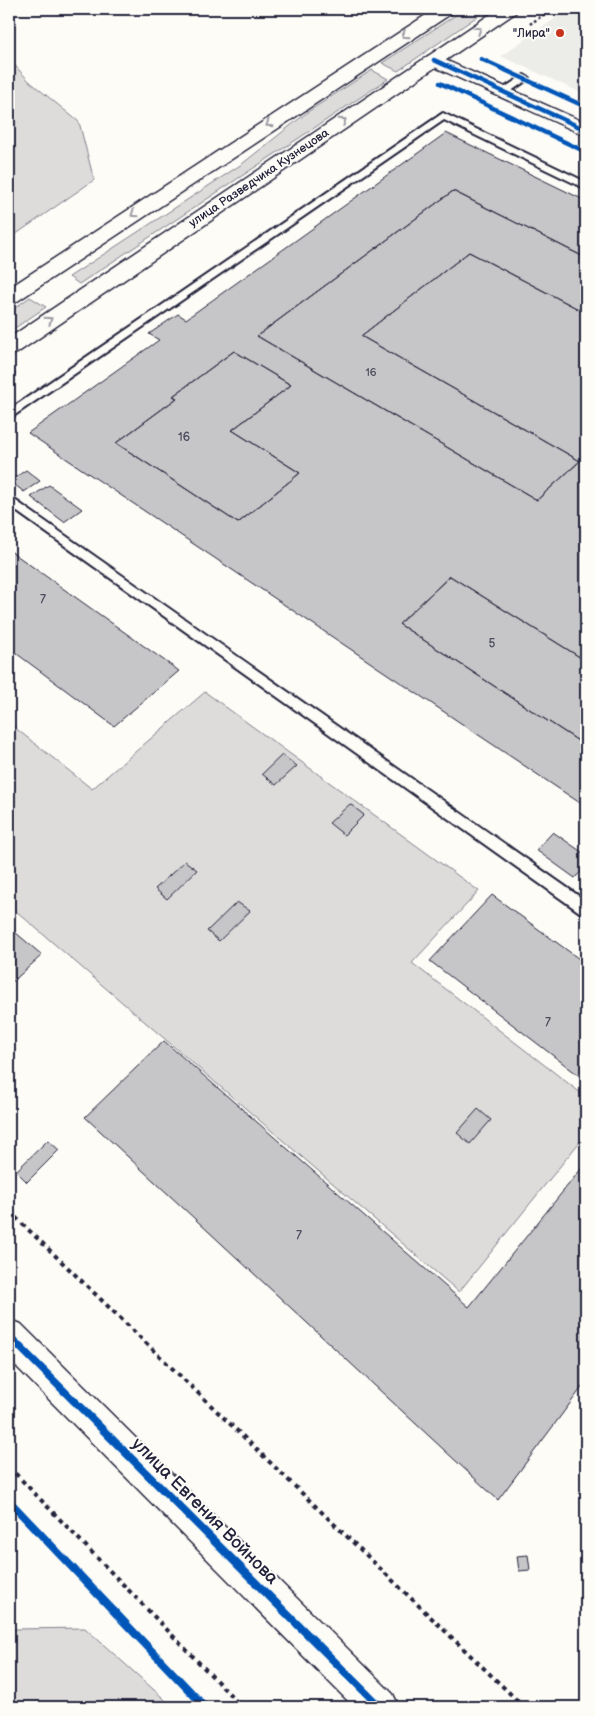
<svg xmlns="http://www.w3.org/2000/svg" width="595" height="1716" font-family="'Balsamiq Sans',sans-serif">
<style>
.built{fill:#ecece9}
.green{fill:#dddcdb;stroke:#807f8b}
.building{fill:#c6c6c8;stroke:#22223b;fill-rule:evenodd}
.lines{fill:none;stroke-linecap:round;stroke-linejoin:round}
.lane-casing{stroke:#22223b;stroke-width:4}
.street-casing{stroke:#22223b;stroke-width:3}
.secondary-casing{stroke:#22223b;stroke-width:3}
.path-far1{stroke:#22223b;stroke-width:2.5;stroke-dasharray:2.5 2.5;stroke-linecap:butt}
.path{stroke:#22223b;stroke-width:4;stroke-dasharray:4.5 4.5;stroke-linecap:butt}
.lane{fill:#fdfcf7;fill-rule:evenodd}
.street{fill:#fdfcf7;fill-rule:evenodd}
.secondary{fill:#fdfcf7;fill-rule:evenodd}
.cycleway-far1-casing{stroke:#fdfcf7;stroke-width:7}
.cycleway-casing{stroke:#fdfcf7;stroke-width:11}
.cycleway-far1{stroke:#0057b8;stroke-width:4.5}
.cycleway{stroke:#0057b8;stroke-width:8}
.oneway{stroke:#9a9aa2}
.poi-dot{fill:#c8321e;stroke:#fdfcf7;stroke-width:2}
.labels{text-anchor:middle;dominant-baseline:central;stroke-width:4;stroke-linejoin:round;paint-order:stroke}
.far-number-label{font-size:11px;fill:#4b4b5e}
.far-poi-label{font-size:12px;fill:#22223b;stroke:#fdfcf7;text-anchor:end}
.far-street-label{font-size:12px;fill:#22223b;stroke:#fdfcf7}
.number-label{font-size:12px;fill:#4b4b5e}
.near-street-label{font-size:18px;fill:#22223b;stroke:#fdfcf7}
</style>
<rect width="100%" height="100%" fill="#fdfcf7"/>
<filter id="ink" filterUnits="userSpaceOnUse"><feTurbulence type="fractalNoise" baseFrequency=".02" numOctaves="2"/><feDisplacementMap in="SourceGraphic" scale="10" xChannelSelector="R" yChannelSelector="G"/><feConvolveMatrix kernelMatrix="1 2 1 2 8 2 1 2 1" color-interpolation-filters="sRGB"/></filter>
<g filter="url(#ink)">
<path class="built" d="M569,9h17v86l-85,-39z"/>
<path class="green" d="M465,9h23l-90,62 -16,-8z
M9,59l20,22 50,41 15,58 -85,59z
M372,70l16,9 -309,205 -10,-7 173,-113 67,-53z
M30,297l16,10 -37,25v-20z
M205,692l274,199 -67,72 174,134v37l-127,158 -450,-387v-182l83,66z
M85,1628l88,79h-164v-74l5,-4z"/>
<path class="building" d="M446,133l140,68v57l-133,-67 -196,145 280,164 43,-39 -219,-125 108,-84 117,61v348l-136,-85 -51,48 187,122v61l-558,-374 131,-93 -10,-6 29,-20 8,5zM234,351l57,34 -59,45 68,43 -62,50 -122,-80 61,-45 -4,-2z
M453,191l133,67v55l-117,-61 -108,84 219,125 -43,39 -280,-164z
M234,351l57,34 -59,45 68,43 -62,50 -122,-80 61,-45 -4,-2z
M26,470l14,11 -16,11 -14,-11z
M49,485l33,24 -18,13 -33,-25z
M9,550l170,121 -65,55 -105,-78z
M450,576l136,85v85l-187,-122z
M282,755l15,11 -21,19 -14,-11z
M350,804l14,11 -20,20 -15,-12z
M553,832l33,23v11l-11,12 -39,-28z
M185,861l12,9 -30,29 -12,-10z
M492,895l94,69v117l-156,-120z
M237,902l13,9 -31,30 -12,-10z
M9,927l33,28 -33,30z
M164,1041l305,266 117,-144v219l-88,118 -413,-383z
M478,1109l13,11 -21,24 -13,-11z
M48,1140l11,10 -32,32 -11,-11z
M528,1555l2,15 -11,1 -2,-15z"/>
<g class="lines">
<g class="lane-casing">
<path id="lane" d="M524,75l5,3 -2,2 -20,14h-6v-4z
M443,113l143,69v7l-142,-69 -435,299v-9z
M9,496l577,405v14l-5,-2 -572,-407z"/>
</g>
<g class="street-casing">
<path id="street" d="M434,55l152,68v13l-158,-72 -3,-4 3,-4z
M9,1319l12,5 372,370 6,13h-45l-345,-348z"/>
</g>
<g class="secondary-casing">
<path id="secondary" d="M435,9h20l-3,4 -436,289 -7,2v-16z
M498,9h20l-3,4 -498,340 -8,2v-17z"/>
</g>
<path class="path-far1" d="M530,24l22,-15
M9,377l7,-5"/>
<path class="path" d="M9,1211l515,496
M9,1467l233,240"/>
<use href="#lane" class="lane"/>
<use href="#street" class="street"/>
<use href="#secondary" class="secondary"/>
<g class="cycleway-far1-casing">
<path id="cycleway-far1" d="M481,59l105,48
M434,60l152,70
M440,83l146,69"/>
</g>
<g class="cycleway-casing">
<path id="cycleway" d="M9,1336l371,371
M9,1501l196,206"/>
</g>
<use href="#cycleway-far1" class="cycleway-far1"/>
<use href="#cycleway" class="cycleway"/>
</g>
<defs><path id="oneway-chevron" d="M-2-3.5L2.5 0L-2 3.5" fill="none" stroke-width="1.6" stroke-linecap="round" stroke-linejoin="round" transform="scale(1.25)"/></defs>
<g class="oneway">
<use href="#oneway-chevron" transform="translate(478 30) rotate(-34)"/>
<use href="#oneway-chevron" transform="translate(405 35) rotate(147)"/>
<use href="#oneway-chevron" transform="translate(343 121) rotate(-34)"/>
<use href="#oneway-chevron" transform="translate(269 124) rotate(146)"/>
<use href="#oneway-chevron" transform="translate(134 214) rotate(146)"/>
<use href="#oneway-chevron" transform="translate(49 320) rotate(-34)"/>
</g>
</g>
<circle class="poi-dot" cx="560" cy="33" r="5"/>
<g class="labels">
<g class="far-number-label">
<text x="371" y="372">16</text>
</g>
<g class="far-poi-label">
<text x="550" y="33">"Лира"</text>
</g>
<g class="far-street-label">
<text transform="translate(259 178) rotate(-34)">улица Разведчика Кузнецова</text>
</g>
<g class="number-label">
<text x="184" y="437">16</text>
<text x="43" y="599">7</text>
<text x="492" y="643">5</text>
<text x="548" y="1022">7</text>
<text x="299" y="1235">7</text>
</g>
<g class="near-street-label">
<text transform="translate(205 1511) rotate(45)">улица Евгения Войнова</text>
</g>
</g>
<rect width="595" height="1716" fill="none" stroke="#fdfcf7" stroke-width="30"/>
<rect x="15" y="15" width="565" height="1686" fill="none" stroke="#22223b" stroke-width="2" filter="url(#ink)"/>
</svg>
